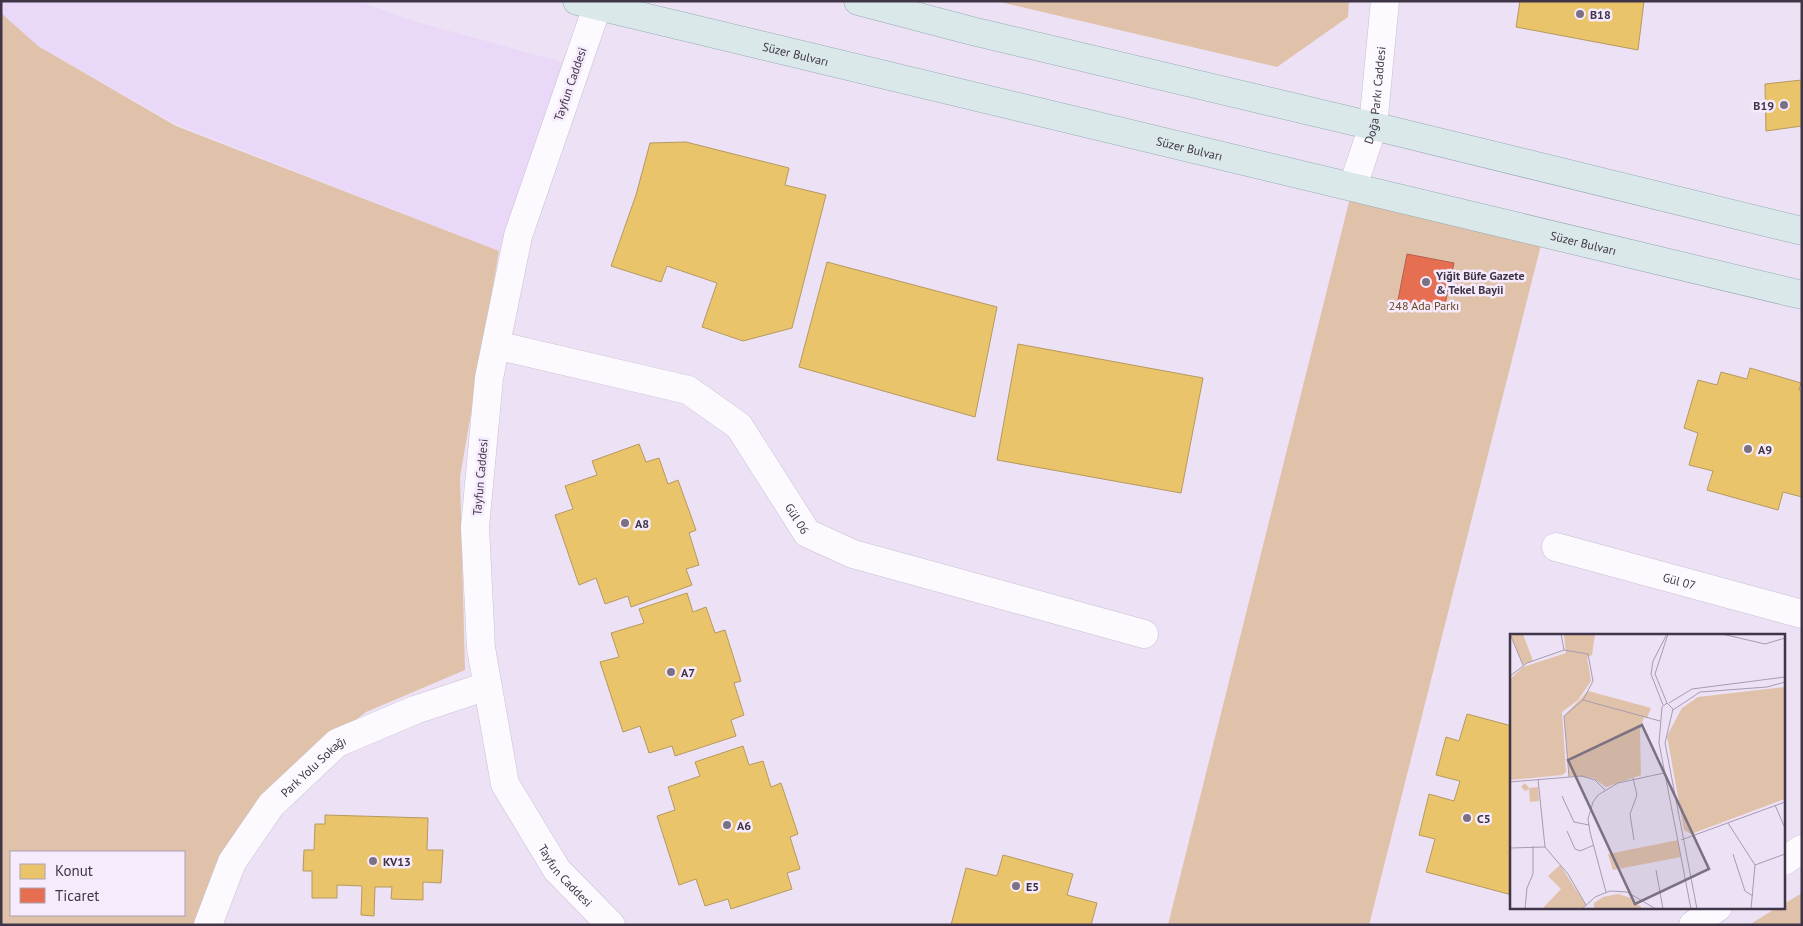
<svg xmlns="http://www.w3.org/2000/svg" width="1803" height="926" font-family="'PT Sans',sans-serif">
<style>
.built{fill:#e9d8f8}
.green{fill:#e0c1aa;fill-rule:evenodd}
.homes{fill:#e9c46a;stroke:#b6995f}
.shops{fill:#e76f51;stroke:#b55e4e}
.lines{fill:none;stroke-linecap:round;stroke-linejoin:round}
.minor-casing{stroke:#c9c0d0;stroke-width:29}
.major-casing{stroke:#95aab3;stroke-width:29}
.minor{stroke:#fcfafe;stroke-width:28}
.major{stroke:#dae8ea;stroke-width:28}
.poi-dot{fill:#7c7183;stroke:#f5ebfd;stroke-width:2}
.labels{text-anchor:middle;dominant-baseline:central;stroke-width:5;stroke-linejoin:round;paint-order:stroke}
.poi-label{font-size:12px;font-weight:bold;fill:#3f3546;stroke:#f5ebfd;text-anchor:start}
.street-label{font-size:12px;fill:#3f3546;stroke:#f5ebfd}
.park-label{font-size:12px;fill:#694820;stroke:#f5ebfd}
.inset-road{fill:none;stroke:#a79caf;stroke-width:1}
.view{fill:#7c7183;fill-opacity:0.15;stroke:#7c7183;stroke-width:2.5}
.inset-edge{fill:none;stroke:#3f3546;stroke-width:2.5}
</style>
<rect width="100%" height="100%" fill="#ece1f5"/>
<path class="built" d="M1,1h357l55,20 152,42 -66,188 -323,-127 -141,-80 -34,-30z"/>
<path class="green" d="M996,1h353l-1,16 -71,50z
M1,13l37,33 138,80 323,125 -39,226 5,193 -99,42 -59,46 -102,167h-204zM11,852h173v63h-173z
M1353,186l191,47 -175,692h-201z
M1802,893v32h-53l29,-18h6v-3z"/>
<path class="homes" d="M1520,1h124l-6,49 -122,-23z
M1802,80v46l-36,5 -1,-47z
M686,142l103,26 -4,17 41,10 -34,133 -49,13 -41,-14 15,-44 -50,-17 -6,16 -50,-16 25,-71 14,-52z
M827,262l170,45 -22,110 -176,-50z
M1018,344l185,34 -22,115 -184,-33z
M1750,368l51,15 -2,7 3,1v106l-19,-5 -5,18 -71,-20 6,-19 -24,-6 9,-32 -14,-5 14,-48 19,5 4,-13 26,7z
M639,444l7,18 13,-4 9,26 10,-4 18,50 -7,3 10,32 -13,4 6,16 -61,22 -3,-11 -23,8 -9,-26 -17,7 -24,-70 18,-6 -8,-23 32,-11 -5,-14z
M687,593l6,19 13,-5 9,26 10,-3 16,51 -7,2 10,32 -13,5 5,16 -61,20 -3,-10 -23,7 -9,-27 -17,6 -23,-70 19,-5 -8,-24 33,-10 -5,-14z
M1467,714l45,12v169l-86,-23 9,-33 -16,-4 10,-41 25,7 6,-20 -24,-6 10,-38 13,4z
M743,746l6,19 14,-4 8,26 10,-4 17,51 -8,3 10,32 -13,4 5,16 -61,20 -3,-10 -23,7 -9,-27 -17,6 -22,-69 18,-6 -7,-23 32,-11 -5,-14z
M325,815l103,3 -1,32h16l-2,33 -18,-1v18l-32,-1 1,-12h-17l-1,29 -13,-1 1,-29 -25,-1v13h-25v-27h-9l1,-21h10l1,-26h10z
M1003,855l70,19 -6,21 30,8 -6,22h-140l15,-57 31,8z"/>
<path class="shops" d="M1407,254l47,9 -10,46 -46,-9z"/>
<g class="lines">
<g class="minor-casing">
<g id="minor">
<path id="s1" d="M597,7l-79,229 -29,142 -14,149 6,121 24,136 52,86 54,55"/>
<path id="s2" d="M1353,186l20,-60 12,-125"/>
<path id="s3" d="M496,345l192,45 51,36 68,107 46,21 291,80"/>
<path id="s4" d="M1556,547l246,67"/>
<path d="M1784,861l18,-12"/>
<path id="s5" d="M208,925l24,-63 39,-57 66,-62 78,-33 72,-24"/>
<path d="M1693,925l25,-18"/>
</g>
</g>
<g class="major-casing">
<g id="major">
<path id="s6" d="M577,1l1225,294"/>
<path d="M858,1l114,30 401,95 429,105"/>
</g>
</g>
<use href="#minor" class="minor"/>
<use href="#major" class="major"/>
</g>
<g class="poi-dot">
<circle cx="1580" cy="14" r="5"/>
<circle cx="1784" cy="105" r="5"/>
<circle cx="1426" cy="282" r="5"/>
<circle cx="1748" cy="449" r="5"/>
<circle cx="625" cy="523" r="5"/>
<circle cx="671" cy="672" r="5"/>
<circle cx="1467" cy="818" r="5"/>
<circle cx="727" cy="825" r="5"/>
<circle cx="373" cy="861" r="5"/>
<circle cx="1016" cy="886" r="5"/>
</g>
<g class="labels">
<g class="poi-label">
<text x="1590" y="14">B18</text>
<text x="1774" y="105" text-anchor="end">B19</text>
<text x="1436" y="275">Yiğit Büfe Gazete<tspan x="1436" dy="14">&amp; Tekel Bayii</tspan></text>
<text x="1758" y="449">A9</text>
<text x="635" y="523">A8</text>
<text x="681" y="672">A7</text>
<text x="1477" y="818">C5</text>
<text x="737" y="825">A6</text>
<text x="383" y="861">KV13</text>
<text x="1026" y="886">E5</text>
</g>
<g class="street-label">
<text stroke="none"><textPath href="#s6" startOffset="225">Süzer Bulvarı</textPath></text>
<text transform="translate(570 84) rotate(-71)">Tayfun Caddesi</text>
<text stroke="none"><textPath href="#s2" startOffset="94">Doğa Parkı Caddesi</textPath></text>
<text stroke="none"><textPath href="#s6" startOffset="630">Süzer Bulvarı</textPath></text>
<text stroke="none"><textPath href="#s6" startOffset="1035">Süzer Bulvarı</textPath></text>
<text transform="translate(480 477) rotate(-85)">Tayfun Caddesi</text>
<text stroke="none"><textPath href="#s3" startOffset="369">Gül 06</textPath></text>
<text stroke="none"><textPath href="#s4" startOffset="128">Gül 07</textPath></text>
<text stroke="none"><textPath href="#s5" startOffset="194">Park Yolu Sokağı</textPath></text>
<text stroke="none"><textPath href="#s1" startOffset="906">Tayfun Caddesi</textPath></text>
</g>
<g class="park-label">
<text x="1424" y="305">248 Ada Parkı</text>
</g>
</g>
<g transform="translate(1510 634)">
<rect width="275" height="275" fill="#ece1f5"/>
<path d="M0,0h13l10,27 -10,4zM54,0h31l-3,21 -5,2 4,24 -13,19 -16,12 4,60 -4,3 -52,5v-101l13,-12 43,-14zM275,53v112l-94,35 -7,-4 -17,-94 15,-28 16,-11zM78,57l63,17 -4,10 -3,-1 -4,13 1,45 -35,12 -13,-9 -24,-2 -5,-60zM15,149l4,5 9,-1 1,14 -9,1 -1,-13 -4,2 -4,-4zM168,206l3,17 -68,13 -5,-16zM50,231l26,40 -4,4h-40l19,-20 -13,-13zM108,260l13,4 12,11h-49v-6l9,-6z" fill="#e0c1aa"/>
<path class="inset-road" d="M0,0l13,31M51,0l3,16M212,0l43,10 20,-6M0,42l17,-13 37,-13 24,4 5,27 -10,19 -19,16 5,61M73,66l77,21M157,69l-12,-29 13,-40M159,69l23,-14 93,-12M153,71l-12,-31 2,-13 14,-27M163,76l27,-18 67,-5 18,-5M123,144l4,17 -7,19 4,26M28,145l7,68M0,148l72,-6 13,4 10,10M52,162l12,26 15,3M265,171l10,23M218,189l27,42M57,197l8,18 5,2 14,-6M171,206l104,-38M0,214l35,-1 23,27 18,31M223,220l12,37 8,5M146,236l7,39M96,258l-16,-60 -2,-13 5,-17 5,-7 20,-12 46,-10M15,275l2,-21 6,-14v-28M72,275l13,-12 15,-6 17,1 29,17M181,275l-32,-166 3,-36 5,-4 6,6 -8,34 32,166M241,275l4,-44 30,-11"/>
<path class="view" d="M132,91l67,144 -74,35 -67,-144z"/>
<rect width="275" height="275" class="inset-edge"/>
</g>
<rect width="1803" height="926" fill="none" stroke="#3f3546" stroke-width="5"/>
<rect x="10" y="851" width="175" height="65" fill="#f5ebfd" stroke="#aca2b4"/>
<rect x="20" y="864" width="25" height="15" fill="#e9c46a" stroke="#aca2b4"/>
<text x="55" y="876" font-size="15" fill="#3f3546">Konut</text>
<rect x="20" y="888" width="25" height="15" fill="#e76f51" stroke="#aca2b4"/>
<text x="55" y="901" font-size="15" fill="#3f3546">Ticaret</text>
</svg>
